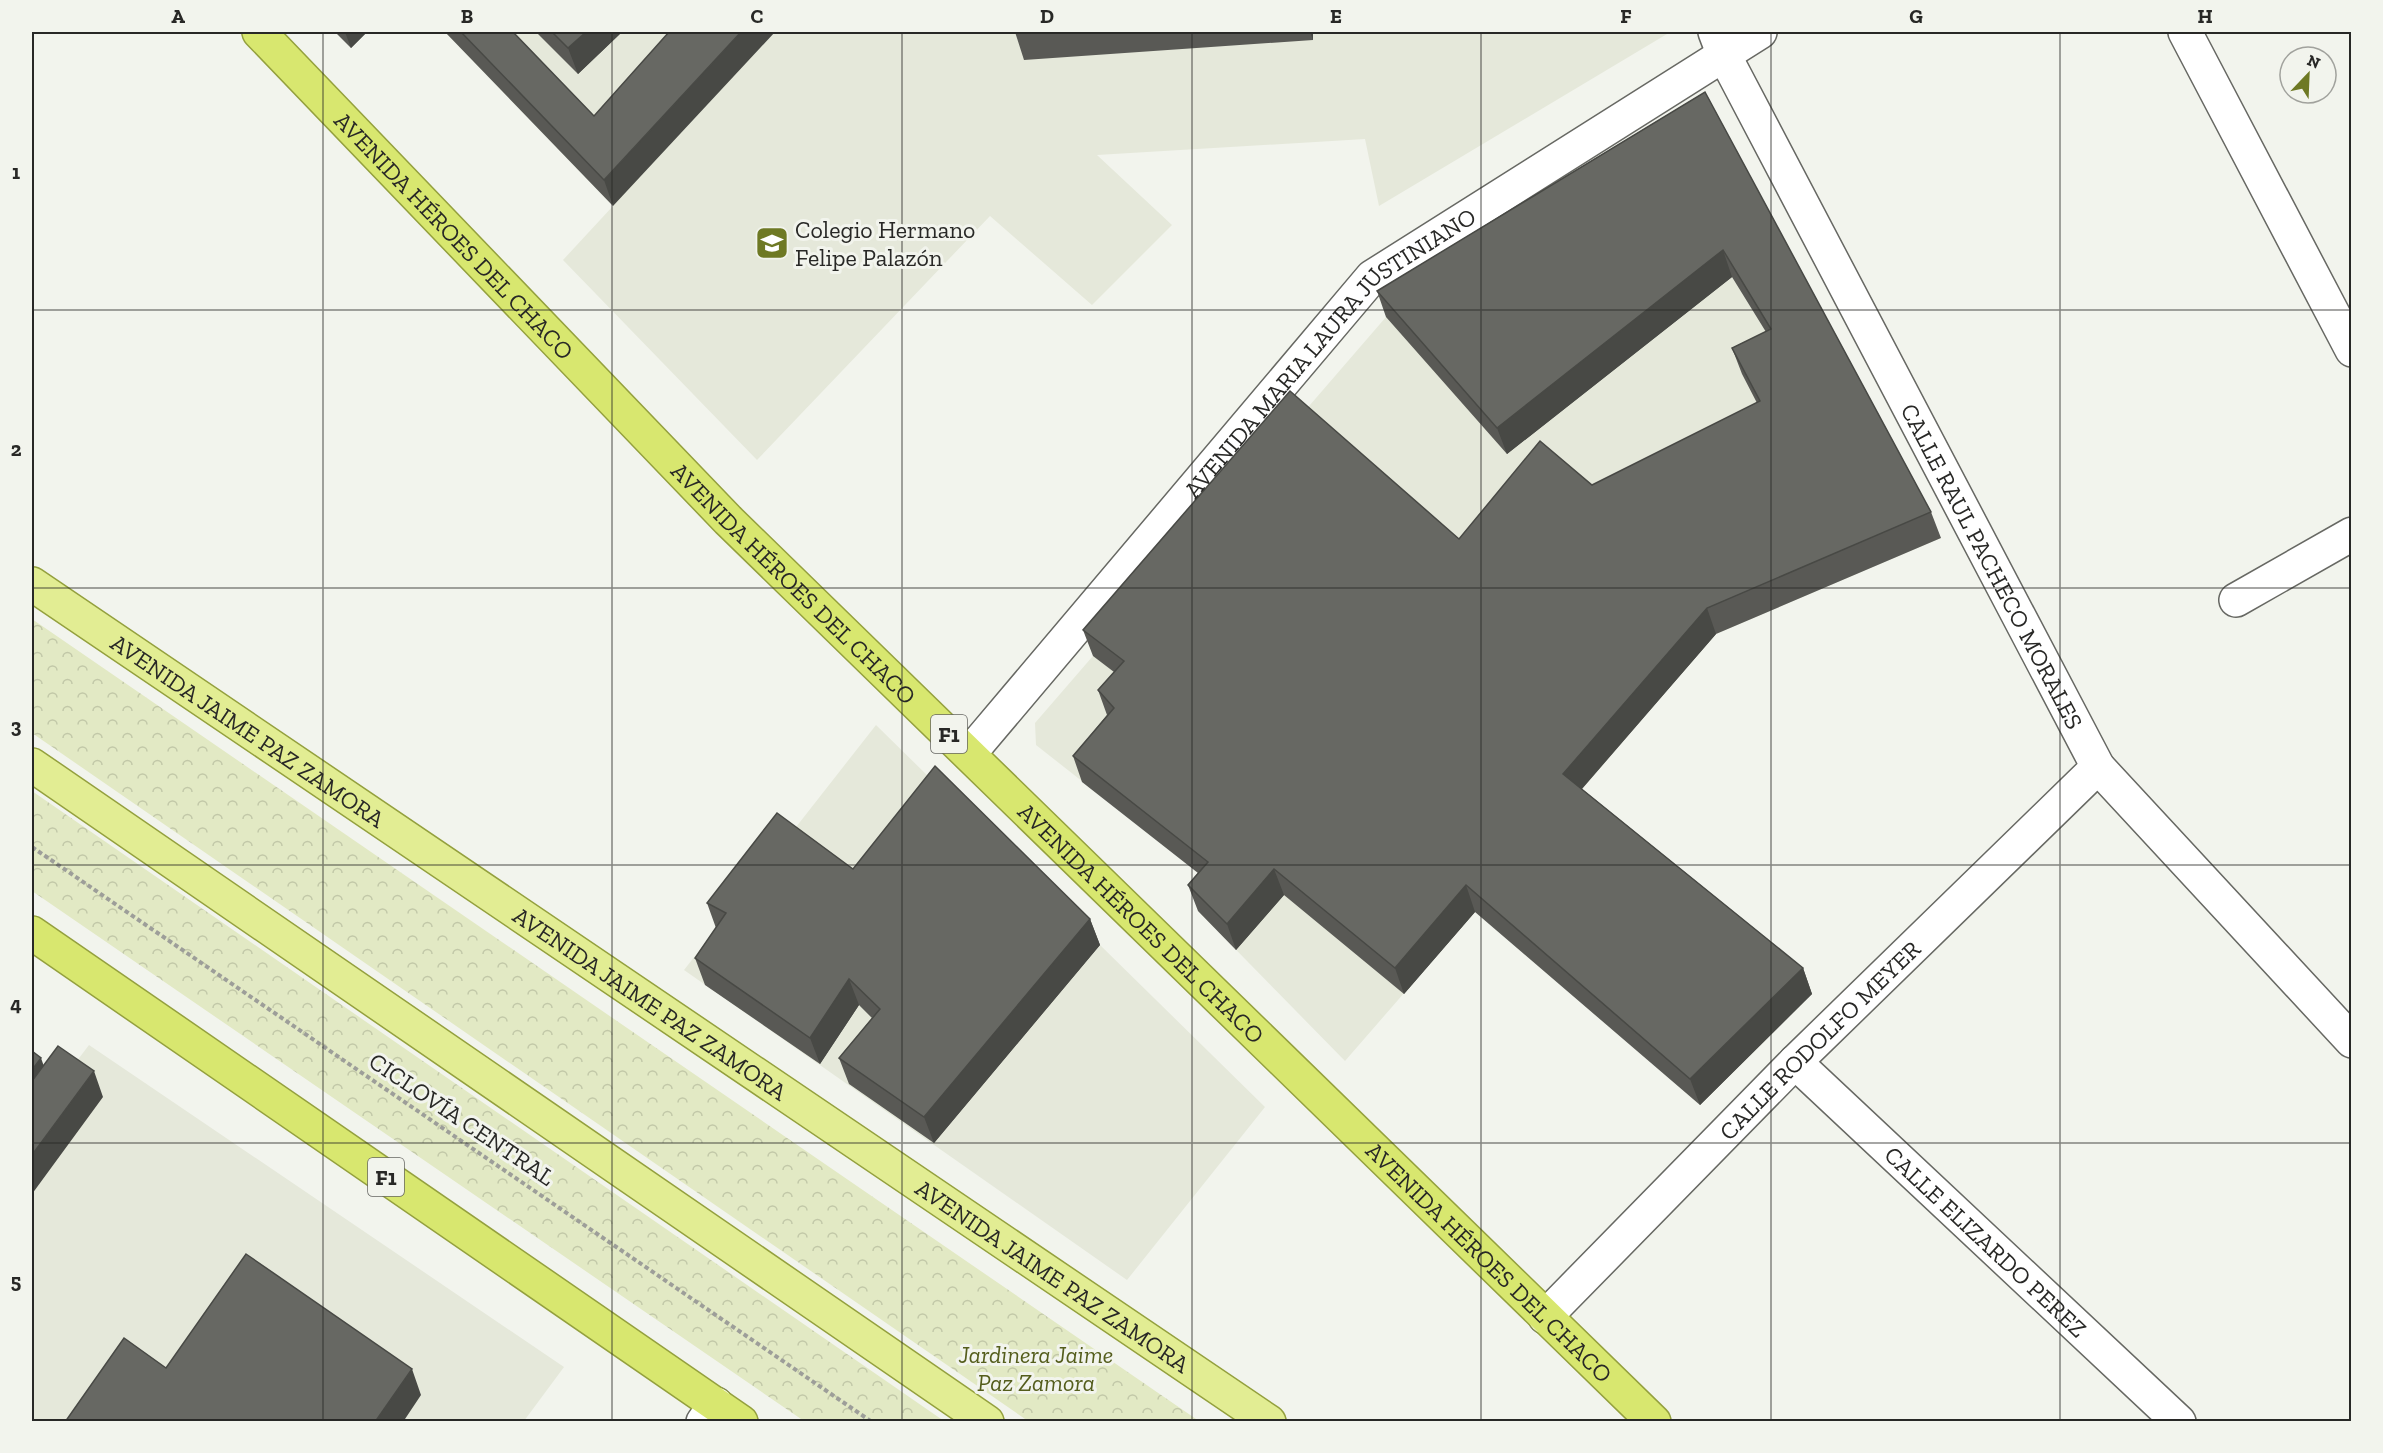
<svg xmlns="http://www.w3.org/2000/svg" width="2383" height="1453" font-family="'Zilla Slab',serif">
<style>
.built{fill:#e5e8da}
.park{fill:url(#park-crowns)}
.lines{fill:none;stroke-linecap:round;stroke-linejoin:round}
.minor-casing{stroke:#676863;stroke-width:36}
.primary-casing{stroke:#94a03e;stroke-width:36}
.trunk-casing{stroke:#94a03e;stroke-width:36}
.path{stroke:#9d9e99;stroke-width:4;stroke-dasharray:4.5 3;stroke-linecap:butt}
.minor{stroke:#fff;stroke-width:33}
.primary{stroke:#e2ed93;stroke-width:33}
.trunk{stroke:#d8e76f;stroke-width:33}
.wall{fill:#595955}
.shaded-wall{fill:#484945}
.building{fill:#676863;stroke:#484945;stroke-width:1.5}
.grid{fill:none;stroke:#282826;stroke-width:1.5;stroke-opacity:0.55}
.labels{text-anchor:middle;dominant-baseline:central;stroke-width:6;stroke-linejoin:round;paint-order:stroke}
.shield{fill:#f2f4ed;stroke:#656562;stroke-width:1.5}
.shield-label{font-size:22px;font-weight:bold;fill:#282826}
.poi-label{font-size:24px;fill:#282826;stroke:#f2f4ed;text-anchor:start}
.street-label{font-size:24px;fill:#282826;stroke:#f2f4ed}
.park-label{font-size:24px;font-style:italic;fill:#545d1c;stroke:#f2f4ed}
.neatline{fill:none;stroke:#282826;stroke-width:2}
.grid-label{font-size:20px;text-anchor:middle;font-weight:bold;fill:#282826}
</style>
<defs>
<pattern id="park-crowns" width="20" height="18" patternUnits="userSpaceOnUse" patternTransform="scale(1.5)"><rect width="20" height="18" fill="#e2e9c4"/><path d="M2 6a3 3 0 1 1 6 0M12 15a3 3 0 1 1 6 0" fill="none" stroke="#c2c8a8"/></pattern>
</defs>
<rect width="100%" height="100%" fill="#f2f4ed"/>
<path class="built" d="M445,32h1221l1,2 -288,172 -14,-67 -268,16 75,70 -80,80 -102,-89 -233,244 -194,-200 50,-54z
M1715,118l226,420 -225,96 -371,427 -147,-150 20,-23 -182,-143 -1,-22 351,-406z
M876,725l389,382 -138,173 -443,-310z
M89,1045l475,322 -40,54h-492v-301z"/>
<path class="park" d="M32,619l1167,802h-171l-996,-688z
M32,791l912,630h-140l-772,-530z"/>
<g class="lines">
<g class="minor-casing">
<g id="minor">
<path id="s1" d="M1715,32l8,21 375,714 254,274"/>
<path d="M2185,32l167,318"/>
<path d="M2236,600l116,-66"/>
<path id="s2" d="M969,754l403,-477 388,-245"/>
<path id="s3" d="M1795,1062l384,360"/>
<path id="s4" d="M1545,1317l250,-255 303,-295"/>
<path d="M703,1422l13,-18"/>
</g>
</g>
<g class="primary-casing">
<g id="primary">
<path id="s5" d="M32,584l1237,838"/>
<path d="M32,765l955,657"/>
</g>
</g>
<g class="trunk-casing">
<g id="trunk">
<path id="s6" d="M259,32l469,488 926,902"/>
<path d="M32,933l709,489"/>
</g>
</g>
<path class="path" d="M32,847l840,575"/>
<use href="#minor" class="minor"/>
<use href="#primary" class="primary"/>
<use href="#trunk" class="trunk"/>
</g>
<path class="wall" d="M335,32h32l-16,16z
M445,32h68l81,84 19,90z
M536,32h86l-44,42z
M1015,32h298v8l-289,20z
M1705,92l226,420 10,26 -225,96 -134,155 221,179 9,26 -112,111 -225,-193 -71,82 -120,-99 -48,55 -38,-39 -10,-26 10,-12 -116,-91 -9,-26 34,-41 -9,-25 16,-18 -21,-16 -10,-26 376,-91 133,-54 165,-82 -15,-29 -10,-26 34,-16 -34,-55 -225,177 -121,-137 -9,-26z
M853,869l237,50 10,26 -166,198 -85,-59 -10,-26 33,-40 -13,-13 -39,59 -115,-79 -10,-27 21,-30 -9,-25z"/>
<path class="shaded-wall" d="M345,32h22l-16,16z
M586,32h36l-44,42 -10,-26z
M741,32h34l-162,174 -9,-26z
M1310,32h3v8z
M1723,250l9,27 -225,177 -10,-26z
M1707,608l9,26 -144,166 -9,-26z
M1274,869l10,26 -48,55 -9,-26z
M1466,885l9,27 -71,82 -9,-26z
M1090,919l10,26 -166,198 -10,-26z
M1803,968l9,26 -112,111 -10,-26z
M849,979l10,26 -39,59 -10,-26z
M41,1058l12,34 -21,28v-50z
M94,1071l9,26 -71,97v-39z
M412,1369l9,26 -18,27h-28z"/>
<path class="building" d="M461,32h52l81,84 75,-84h72l-137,148z
M552,32h34l-18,16z
M1705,92l226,420 -224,96 -144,166 240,194 -113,111 -224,-194 -71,83 -121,-99 -47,55 -39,-39 20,-23 -135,-106 41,-48 -16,-18 26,-29 -41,-31 207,-239 169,148 81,-98 52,44 168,-84 -28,-53 39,-19 -48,-79 -226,178 -120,-137z
M935,766l155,153 -166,198 -85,-59 41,-49 -31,-30 -39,59 -115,-80 31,-45 -19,-10 70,-90 76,56z
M58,1046l36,25 -62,84v-74z
M32,1051l9,7 -9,12z
M246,1254l166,115 -37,53h-310l59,-84 42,30z"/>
<path class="grid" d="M323,32v1390M612,32v1390M902,32v1390M1192,32v1390M1481,32v1390M1771,32v1390M2060,32v1390M32,310h2320M32,588h2320M32,865h2320M32,1143h2320"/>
<defs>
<g id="school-square" transform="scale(1.725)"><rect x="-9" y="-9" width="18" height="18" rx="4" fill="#6e7924" stroke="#f2f4ed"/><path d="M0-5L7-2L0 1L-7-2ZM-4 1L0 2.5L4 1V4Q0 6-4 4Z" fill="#fff"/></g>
</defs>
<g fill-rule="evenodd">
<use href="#school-square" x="772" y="243"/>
</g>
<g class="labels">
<g class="shield">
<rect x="931" y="715" width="36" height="38" rx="4.5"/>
<rect x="368" y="1158" width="36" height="38" rx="4.5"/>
</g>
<g class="shield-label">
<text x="949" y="734">F1</text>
<text x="386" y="1177">F1</text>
</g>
<g class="poi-label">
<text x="795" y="229">Colegio Hermano<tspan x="795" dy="28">Felipe Palazón</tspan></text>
</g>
<g class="street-label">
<text stroke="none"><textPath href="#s6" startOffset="282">AVENIDA HÉROES DEL CHACO</textPath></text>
<text stroke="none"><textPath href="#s2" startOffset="542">AVENIDA MARIA LAURA JUSTINIANO</textPath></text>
<text stroke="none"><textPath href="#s1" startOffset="602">CALLE RAUL PACHECO MORALES</textPath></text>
<text stroke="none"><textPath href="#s6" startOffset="768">AVENIDA HÉROES DEL CHACO</textPath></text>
<text stroke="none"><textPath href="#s5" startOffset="261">AVENIDA JAIME PAZ ZAMORA</textPath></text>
<text stroke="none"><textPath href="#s6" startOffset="1254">AVENIDA HÉROES DEL CHACO</textPath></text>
<text stroke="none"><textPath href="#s5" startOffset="747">AVENIDA JAIME PAZ ZAMORA</textPath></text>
<text stroke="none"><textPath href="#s4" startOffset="390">CALLE RODOLFO MEYER</textPath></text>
<text transform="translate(462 1119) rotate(34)">CICLOVÍA CENTRAL</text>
<text stroke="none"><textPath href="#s3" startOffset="262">CALLE ELIZARDO PEREZ</textPath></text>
<text stroke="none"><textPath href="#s6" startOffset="1740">AVENIDA HÉROES DEL CHACO</textPath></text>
<text stroke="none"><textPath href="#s5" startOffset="1233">AVENIDA JAIME PAZ ZAMORA</textPath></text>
</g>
<g class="park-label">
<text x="1036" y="1354">Jardinera Jaime<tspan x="1036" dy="28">Paz Zamora</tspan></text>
</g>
</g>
<rect width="2383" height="1453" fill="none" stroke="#f2f4ed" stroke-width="66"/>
<g transform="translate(2308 75) rotate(23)"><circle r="28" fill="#f2f4ed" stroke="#a1a29d" stroke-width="1.5"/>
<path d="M0-4.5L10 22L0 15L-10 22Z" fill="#6e7924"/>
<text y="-9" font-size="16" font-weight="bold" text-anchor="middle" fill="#282826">N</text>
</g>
<rect x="33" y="33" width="2317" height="1387" class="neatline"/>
<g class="grid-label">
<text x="178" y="23">A</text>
<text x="467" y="23">B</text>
<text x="757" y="23">C</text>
<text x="1047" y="23">D</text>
<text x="1336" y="23">E</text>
<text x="1626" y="23">F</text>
<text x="1916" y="23">G</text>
<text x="2205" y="23">H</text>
<text x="16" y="179">1</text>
<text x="16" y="456">2</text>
<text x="16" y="733">3</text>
<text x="16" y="1011">4</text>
<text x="16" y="1288">5</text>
</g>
</svg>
